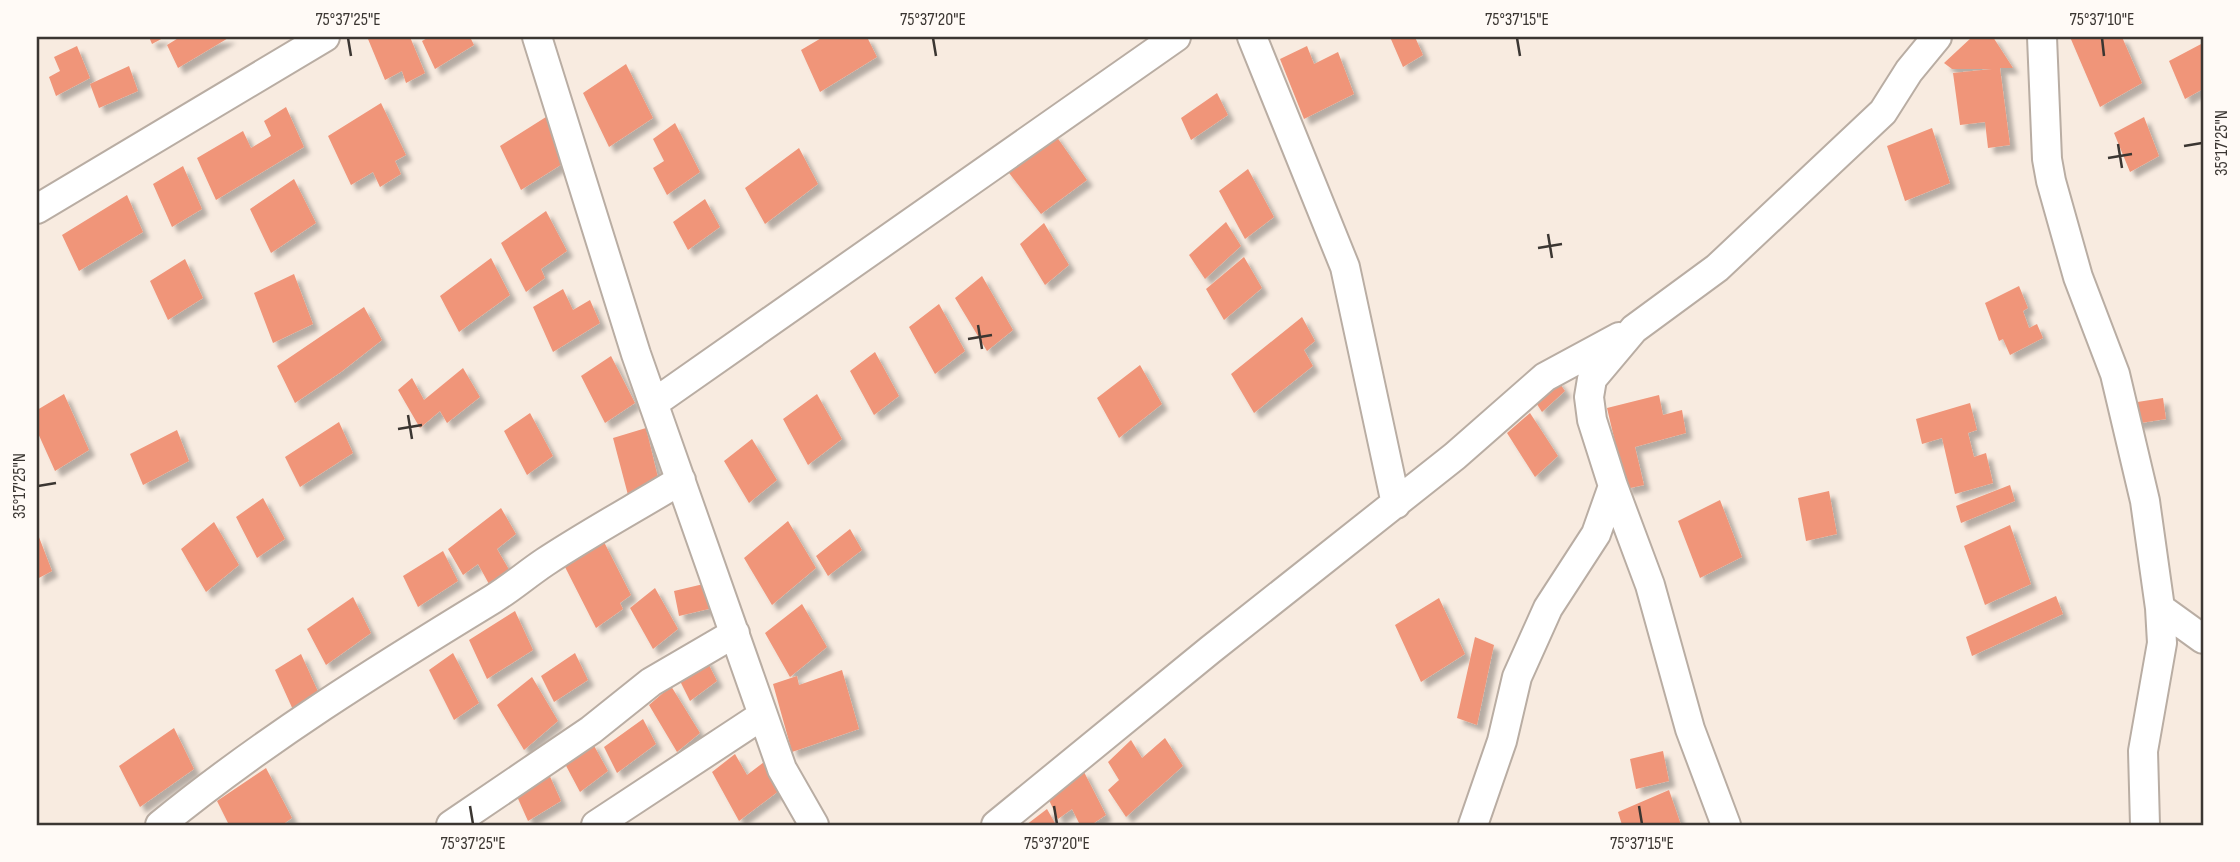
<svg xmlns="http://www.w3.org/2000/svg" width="2240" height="862" font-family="'Sofia Sans Condensed',sans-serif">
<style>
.building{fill:#f09579;filter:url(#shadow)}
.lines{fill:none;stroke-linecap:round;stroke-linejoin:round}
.street-casing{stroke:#b9ada3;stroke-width:32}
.street{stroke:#fff;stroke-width:28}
.ticks{fill:none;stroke:#3b3632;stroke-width:2.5}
.neatline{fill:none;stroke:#3b3632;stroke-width:2.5}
.ticks-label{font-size:18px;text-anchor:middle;fill:#3b3632}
</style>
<defs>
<filter id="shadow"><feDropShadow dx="6" dy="6" stdDeviation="2" flood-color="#0004"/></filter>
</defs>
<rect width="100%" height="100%" fill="#f8ebe0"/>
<path class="building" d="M149,37h16l-13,7z
M180,37h50l-52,31 -11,-23z
M374,37h36l15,36 -19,10 -4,-12 -17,9 -17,-41z
M429,37h41l4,8 -39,24 -13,-28z
M823,37h44l10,20 -57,35 -19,-42z
M1390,37h25l8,18 -20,12z
M1972,37h21l20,31h-13l10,77 -22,3 -3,-26 -25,3 -7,-52 39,-4h-40l-8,-6z
M2070,37h52l20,46 -42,24z
M2203,43v46l-18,10 -16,-38z
M77,46l13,32 -34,18 -7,-19 11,-6 -6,-14z
M1307,46l7,18 24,-12 16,42 -50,25 -24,-60z
M626,64l27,54 -44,29 -26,-54z
M129,66l9,25 -39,17 -9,-24z
M1217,93l11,22 -37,25 -10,-22z
M381,103l25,52 -11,6 6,13 -21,13 -7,-15 -22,13 -23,-49z
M286,107l18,40 -88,53 -19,-42 46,-27 8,17 20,-12 -7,-15z
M546,117l21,44 -46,29 -21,-44z
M2144,117l15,39 -29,16 -16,-39z
M675,123l25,49 -33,23 -14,-27 11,-7 -11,-22z
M1932,128l18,55 -45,18 -18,-55z
M1054,133l33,47 -46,34 -35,-45z
M799,148l19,36 -53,40 -20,-36z
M183,166l19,43 -30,18 -19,-43z
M1248,169l26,48 -29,22 -26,-48z
M294,179l22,44 -45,30 -21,-44z
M127,195l16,37 -64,39 -17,-36z
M705,199l15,28 -32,23 -15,-28z
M546,211l21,40 -26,18 4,9 -19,14 -25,-49z
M1226,222l15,24 -36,33 -16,-24z
M1044,223l25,42 -24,20 -25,-41z
M1244,257l18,31 -38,32 -18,-31z
M491,258l19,37 -51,37 -19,-36z
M185,259l18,39 -35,22 -18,-39z
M294,274l19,50 -40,19 -19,-50z
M982,276l31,54 -26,21 -32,-53z
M2019,286l9,22 -5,3 6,17 8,-4 6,14 -33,17 -7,-16 -4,2 -14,-38z
M563,289l10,21 17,-10 10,23 -47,29 -20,-45z
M939,304l26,47 -30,23 -26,-47z
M364,307l18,33 -41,32 -46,31 -18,-37z
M1302,317l13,24 -11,9 9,16 -59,47 -23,-39z
M875,352l24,44 -25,19 -24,-44z
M611,356l24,47 -30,20 -24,-47z
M1140,365l22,39 -43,34 -22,-40z
M463,368l17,29 -33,26 -7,-12 -20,17 -22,-38 14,-12 12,22z
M1556,378l9,13 -23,21 -9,-14z
M64,394l25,56 -34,21 -18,-40v-21z
M817,394l25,45 -34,26 -25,-46z
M1659,395l4,20 19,-5 4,23 -51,14 9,38 -18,4 -19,-81z
M2163,398l3,21 -32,5 -3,-21z
M1970,403l7,27 -9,3 6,24 12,-4 7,30 -38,11 -13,-56 -20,6 -6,-25z
M530,413l23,43 -26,19 -23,-44z
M1530,413l28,43 -23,21 -28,-44z
M339,422l14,31 -53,34 -15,-30z
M646,428l14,58 -32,9 -15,-57z
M177,430l12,31 -46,24 -13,-31z
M752,439l25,41 -28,23 -25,-42z
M2010,485l5,16 -54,22 -5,-17z
M1829,491l8,43 -31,7 -8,-43z
M263,498l22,41 -28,19 -21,-41z
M1720,500l22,57 -42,21 -22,-57z
M501,508l15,26 -19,15 18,31 -20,15 -17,-31 -15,11 -15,-26z
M788,521l28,47 -44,37 -28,-47z
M214,522l25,43 -33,27 -25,-43z
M2010,525l21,59 -46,21 -21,-59z
M850,529l12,21 -34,26 -12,-20z
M37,532l15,39 -15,8z
M603,540l28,55 -11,8 3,6 -27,19 -31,-61z
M443,551l15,30 -40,26 -15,-31z
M712,582l5,25 -38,9 -5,-25z
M655,588l23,41 -25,20 -23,-41z
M2056,596l7,18 -91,42 -6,-19z
M353,597l18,36 -45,32 -19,-36z
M1439,598l26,56 -44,28 -26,-57z
M802,604l25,43 -37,30 -25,-44z
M515,611l18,39 -46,29 -18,-39z
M1475,637l19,8 -17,80 -20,-7z
M453,653l26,50 -25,17 -25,-50z
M575,653l13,27 -34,22 -13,-26z
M301,654l19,42 -26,16 -19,-42z
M705,657l12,24 -27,20 -12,-24z
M842,670l17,59 -67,23 -19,-68 24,-8 2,9z
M532,677l26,44 -34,29 -27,-45z
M671,686l29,47 -23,19 -28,-47z
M643,719l13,25 -39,29 -13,-26z
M174,728l20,41 -54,38 -21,-41z
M1165,738l18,28 -57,51 -18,-27 11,-10 -11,-18 23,-22 11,18z
M592,742l16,29 -28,21 -16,-30z
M1663,751l6,30 -33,8 -6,-30z
M735,754l12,21 21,-16 16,28 -45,34 -27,-49z
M266,768l26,50 -10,7h-53l-12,-24z
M1083,770l23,45 -15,10h-11l-8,-16 -14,10 -11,-23z
M548,772l13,29 -33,20 -13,-29z
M1669,790l12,35h-59l-4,-13z
M1047,809l9,16h-30z"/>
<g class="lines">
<g class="street-casing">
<path id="street" d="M537,37l99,317 146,415 32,56
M1252,37l93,230 51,237
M2042,37l5,122 4,22 27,96 37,97 30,127 15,107 43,31
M37,209l288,-172
M654,403l522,-366
M160,825c104,-85 218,-156 333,-226 18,-11 34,-25 52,-37 44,-29 90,-54 136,-82
M451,825l140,-95 60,-48 84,-49
M596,825l167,-110
M996,825l214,-175 245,-194 90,-79 74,-40
M1473,825l29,-84 15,-64 31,-69 48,-74 17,-48
M1726,825l-36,-96 -40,-144 -37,-99 -21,-66 -3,-23 3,-18 42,-50 83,-61 166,-156 26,-41 28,-34
M2145,825l-2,-74 19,-108 -2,-35"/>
</g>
<use href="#street" class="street"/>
</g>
<path class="ticks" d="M348,38l3,18M933,38l3,18M1517,38l3,18M2102,38l2,18M2118,144l4,24M2184,146l18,-3M2108,158l24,-4M1548,234l4,24M1538,248l24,-4M978,325l4,24M968,339l24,-4M408,415l4,24M398,429l24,-4M38,486l18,-3M470,806l3,18M1054,806l3,18M1639,806l3,18"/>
<rect width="2240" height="862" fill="none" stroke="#fffaf6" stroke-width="77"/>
<rect x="38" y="38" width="2164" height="786" class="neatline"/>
<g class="ticks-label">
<text x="348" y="25">75°37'25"E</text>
<text x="933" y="25">75°37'20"E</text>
<text x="1517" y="25">75°37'15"E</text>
<text x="2102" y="25">75°37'10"E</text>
<text transform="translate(2221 143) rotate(-90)" y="6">35°17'25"N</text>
<text transform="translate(19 486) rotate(-90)" y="6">35°17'25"N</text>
<text x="473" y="849">75°37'25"E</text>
<text x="1057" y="849">75°37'20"E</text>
<text x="1642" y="849">75°37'15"E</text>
</g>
</svg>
